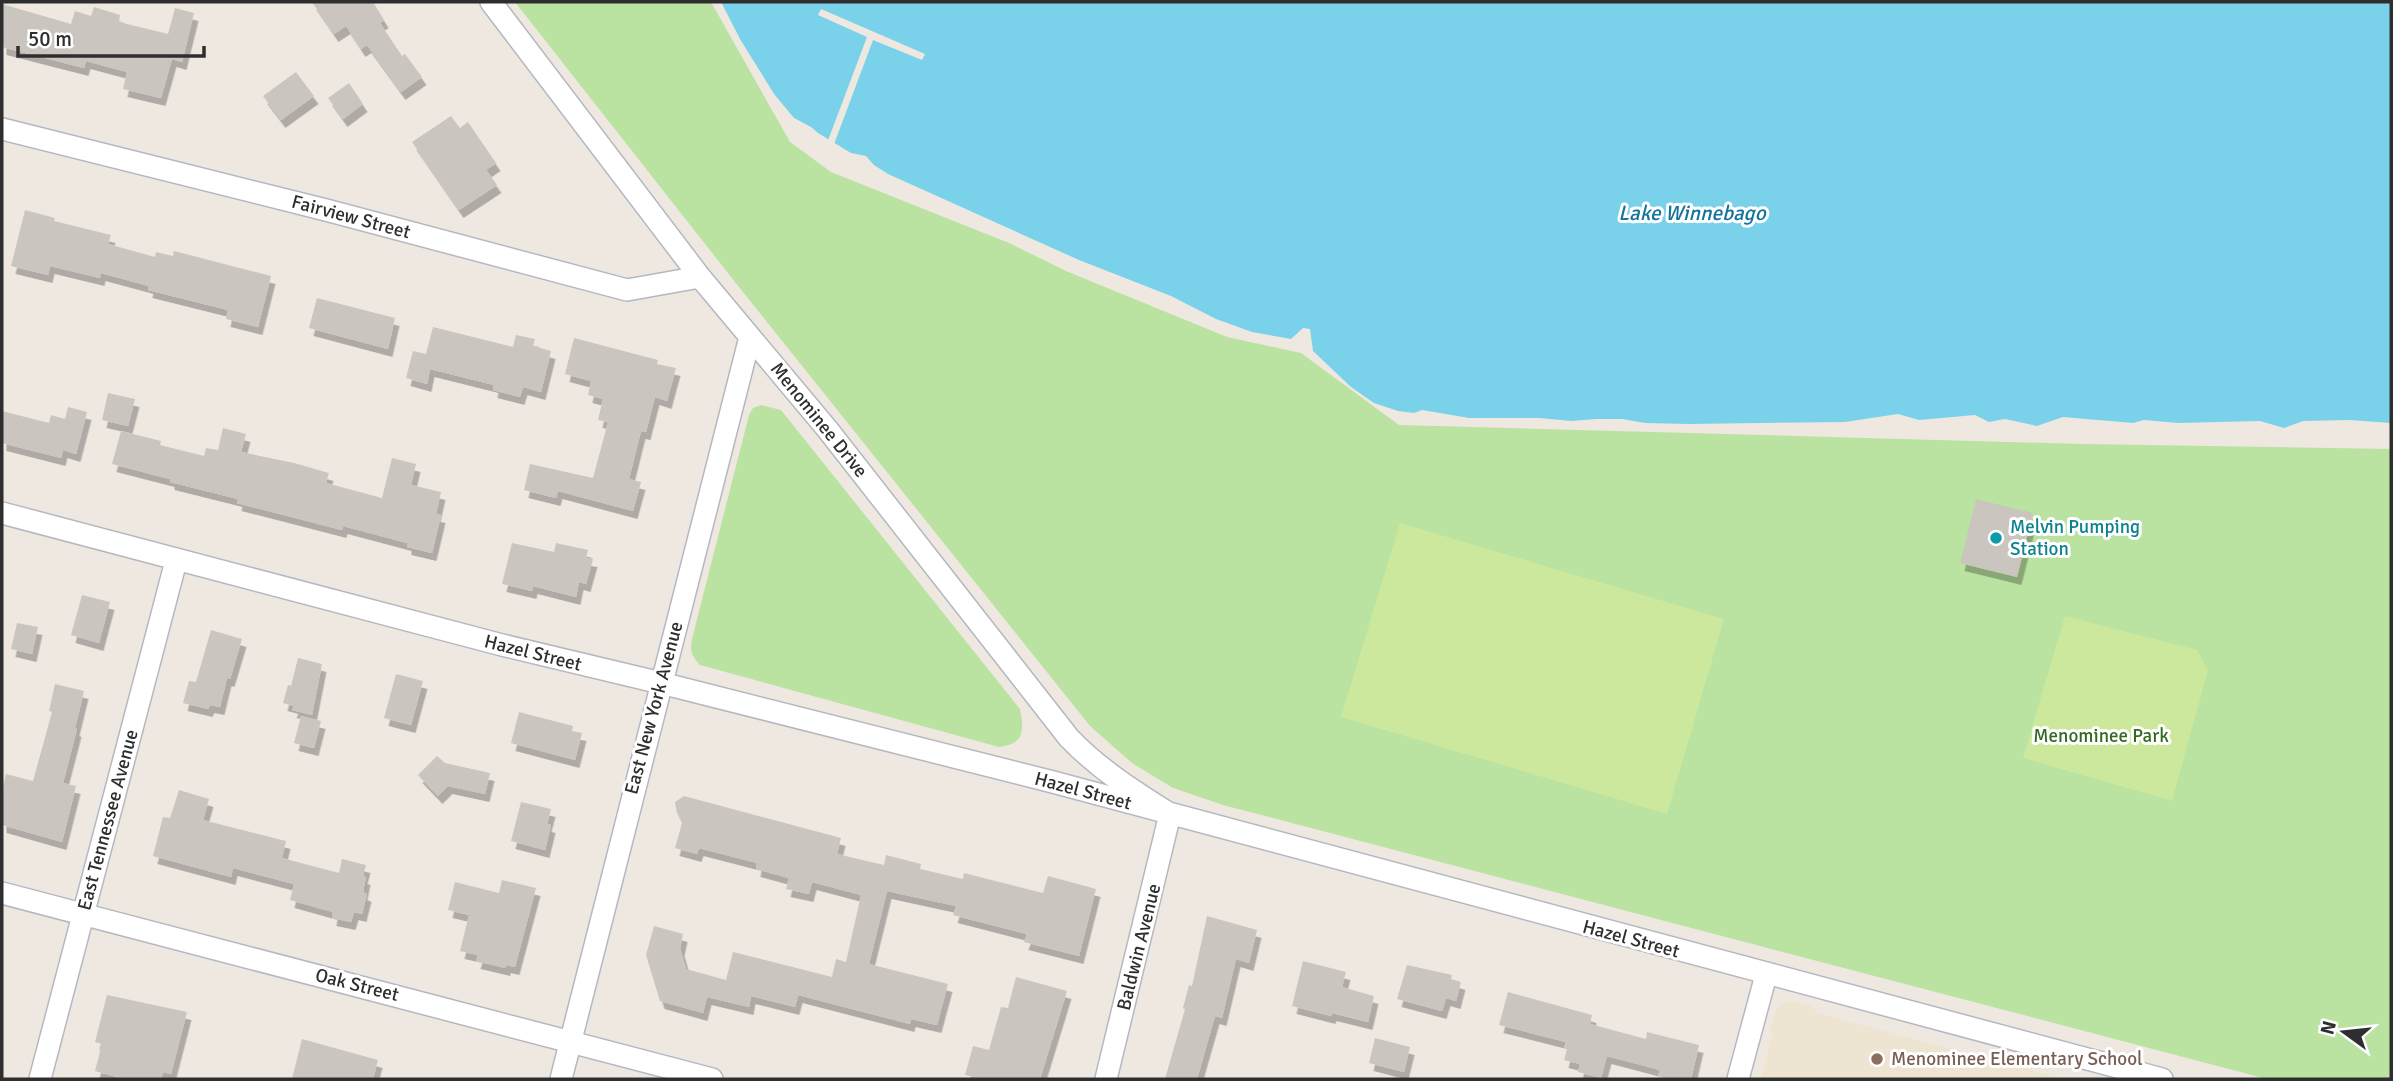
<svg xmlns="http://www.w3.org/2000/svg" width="2393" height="1081" font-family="Signika,sans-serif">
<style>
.education{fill:#eee4d2}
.green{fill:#bae2a1}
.pitch{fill:#cce89d}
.water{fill:#7ad2ea}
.pier{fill:#eee8e1}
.building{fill:#cac6bf;filter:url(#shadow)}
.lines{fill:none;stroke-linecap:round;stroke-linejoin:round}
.street-casing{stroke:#b4b8c0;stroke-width:24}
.street{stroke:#fff;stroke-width:21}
.culture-dot{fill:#0f9aa8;stroke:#fff;stroke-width:2.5}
.education-dot{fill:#8d6e63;stroke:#fff;stroke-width:2.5}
.labels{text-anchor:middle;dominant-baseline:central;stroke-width:6;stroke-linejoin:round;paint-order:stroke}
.street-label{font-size:19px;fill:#2e2e2e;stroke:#fff}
.culture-label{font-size:19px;fill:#0d838f;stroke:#fff;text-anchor:start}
.park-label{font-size:19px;fill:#326a1f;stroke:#fff}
.education-label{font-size:19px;fill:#785e54;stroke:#fff;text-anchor:start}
.water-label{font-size:21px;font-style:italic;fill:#14749c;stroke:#fff}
</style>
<defs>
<filter id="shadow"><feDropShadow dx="4.5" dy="8" stdDeviation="0" flood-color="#0004"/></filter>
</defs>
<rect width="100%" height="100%" fill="#eee8e1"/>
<path class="education" d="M1792,1001l19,4 6,8 248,66h-304l11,-44 -2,-5 6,-20 7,-7z"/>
<path class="green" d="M515,2h196l79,140 41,30 178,71 57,28 161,66 74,16 98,72 684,19 308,5v630h-124l-1044,-274 -50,-17 -41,-25 -42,-37 -359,-449z
M761,405l20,5 239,299c4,21 5,35 -21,38l-299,-82c-9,-10 -10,-14 -8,-26l57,-224 4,-7z"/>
<path class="pitch" d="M1400,523l324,96 -57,195 -326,-97z
M2065,616l132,34 11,20 -36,131 -149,-43z"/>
<path class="water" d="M721,2h1670v421l-42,-3 -46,1 -19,7 -24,-7 -82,2 -34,-3 -11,3 -70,-6 -26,9 -32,-7 -16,3 -14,-7 -56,5 -21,-6 -53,8 -156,2 -44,-1 -23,-4h-26l-25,2 -31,-3h-71l-47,-8 -8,3 -16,-2 -24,-8 -23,-16 -38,-36 -3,-22 -7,-1 -12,11 -39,-7 -36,-13 -45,-23 -92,-36 -191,-86 -14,-9 -8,-9 -15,-3 -33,-20 -7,-6 -17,-9 -20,-24 -34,-55z"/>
<path class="pier" d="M821,9l104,45 -3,6 -49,-20 -40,107 -6,-4 40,-106 -49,-22z"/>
<path class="building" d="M312,2h61l11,18 -4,3 22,33 3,-2 17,23 -21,15 -34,-47 -6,4 -15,-23 -12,8z
M2,4l69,20 4,-13 16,5 3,-9 26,8 -1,7 49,12 7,-26 19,5 -12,49 -10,-3 -11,39 -38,-9 4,-17 -41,-11 -2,7 -82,-21z
M296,72l18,24 -33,24 -18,-24z
M349,83l14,21 -20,15 -15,-21z
M451,116l9,12 8,-6 28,41 -10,7 11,15 -38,25 -47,-68z
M25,210l30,8 -1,3 57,14 -3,9 47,13 1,-5 17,4 1,-5 97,25 -13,51 -32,-8 2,-9 -80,-20 1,-4 -48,-13 -1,5 -50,-12 -2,9 -37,-9z
M317,298l78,20 -7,31 -79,-21z
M433,327l80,20 3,-12 19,4 -2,7 18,5 -10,41 -18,-5 -3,10 -27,-7 1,-5 -64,-16 -3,15 -21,-6 7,-27 13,3z
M574,338l84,22 -1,4 19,4 -9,33 -12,-4 -9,35 -5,-1 -12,48 12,3 -8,29 -75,-20 -2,7 -32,-8 6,-26 63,14 15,-56 -10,-2 5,-21 -15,-4 3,-14 -26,-7z
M108,393l27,6 -7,27 -26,-6z
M68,407l19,5 -11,42 -13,-4 -2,8 -59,-15v-32l47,12 2,-8 14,4z
M223,428l23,6 -5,18 53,11 35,10 -3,10 56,15 10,-40 24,6 -5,21 30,7 -5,22 5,1 -9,38 -25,-6v-4l-64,-17 -1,4 -105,-27 1,-4 -68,-17v-3l-58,-15 9,-33 40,10 -1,4 44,11 2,-8 12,2z
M1976,499l57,14 -16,64 -57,-14z
M512,543l42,9 2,-9 32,7 -2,8 7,1 -7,25 -7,-2 -3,15 -43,-11 -1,5 -30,-7z
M82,595l28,7 -11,41 -28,-8z
M17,623l21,4 -6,27 -21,-5z
M211,630l31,9 -12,40 -3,-1 -7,29 -10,-2 -2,4 -25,-6 6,-22 7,1z
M298,658l24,6 -10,51 -20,-5 2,-4 -11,-3 5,-18 3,1z
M396,674l27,7 -12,44 -27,-7z
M55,684l29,7 -9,37 2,1 -14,54 13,3 -14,56 -60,-17v-34l4,-17 27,7 19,-69 -3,-1z
M519,712l54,14 -1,5 10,2 -7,27 -64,-17z
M301,716l20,5 -7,27 -20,-5z
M437,756l8,7 45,10 -5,21 -37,-8 -10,10 -20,-21z
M179,790l30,9 -6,21 83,21 -4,17 57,15 3,-14 24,6 -3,11 3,1 -3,15 4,2 -5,20 -8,-2 -3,10 -19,-4 1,-6 -43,-12 4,-16 -61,-16 -2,9 -78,-21 10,-39 7,1z
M684,796l157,42 -4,16 47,11 2,-10 35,9 -1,5 43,10 1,-6 79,20 5,-17 48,13 -17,67 -55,-14 3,-8 -74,-19 3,-9 -69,-15 -18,73 79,20 -11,41 -26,-6 -1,5 -112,-29 -3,12 -44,-11 -2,11 -42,-10 -4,16 -43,-12 -14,-46 8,-29 29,8 -3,14 6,21 40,11 7,-28 99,25 4,-18 10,3 15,-67 -49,-13 -3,12 -23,-5 3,-11 -33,-9 1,-6 -58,-15 -2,6 -22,-6 7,-25 -5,-10 -2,-11z
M521,802l30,7 -4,15 4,1 -6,25 -34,-9z
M502,880l34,8 -21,79 -9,-2v3l-30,-7 2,-6 -18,-4 9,-36 -21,-5 7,-28 44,11z
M1207,916l50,14 -8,33 -13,-4 -14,59 -7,-2 -18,63h-32l20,-70 -2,-1 6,-23 3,1z
M1303,961l43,11 -4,15 32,9 -6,26 -36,-9 -1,3 -39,-10z
M1407,965l45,10 -1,4 10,3 -5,19 -10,-3 -4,13 -45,-12z
M1016,977l51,14 -27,88h-58l-17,-4 8,-29 16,4 12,-43 7,1z
M1508,992l84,23 -2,9 56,15 1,-7 52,13 -8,34h-22l-11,-3 2,-6 -53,-14 -6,22 -23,-6 2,-8 -16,-4 3,-11 -3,-1 2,-6 -67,-17z
M107,995l80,17 -16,62 -8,-2 -2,7h-37l-29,-8 7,-27 -7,-2z
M1375,1038l35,9 -6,25 -35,-9z
M302,1039l76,21 -5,19h-81z"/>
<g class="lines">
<g class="street-casing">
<path id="street" d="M491,2l209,275 128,153 241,308c30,31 64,53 101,76l-64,265
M2,129l324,81 301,80 73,-13
M2,513l500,132 159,38 392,99 1109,297
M2,893l710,186
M40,1079l136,-518
M561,1079l189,-742
M1738,1079l28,-104"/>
</g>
<use href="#street" class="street"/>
</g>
<circle class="culture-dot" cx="1996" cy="538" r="7"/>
<circle class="education-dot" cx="1877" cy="1059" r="7"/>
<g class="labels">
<g class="street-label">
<text transform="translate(351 217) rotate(15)">Fairview Street</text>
<text transform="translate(819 420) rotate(51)">Menominee Drive</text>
<text transform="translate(533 653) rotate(14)">Hazel Street</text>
<text transform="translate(654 708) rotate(-75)">East New York Avenue</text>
<text transform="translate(1083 791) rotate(15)">Hazel Street</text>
<text transform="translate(108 820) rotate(-75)">East Tennessee Avenue</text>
<text transform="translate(1631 939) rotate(15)">Hazel Street</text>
<text transform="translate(1139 947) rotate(-76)">Baldwin Avenue</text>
<text transform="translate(357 985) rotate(14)">Oak Street</text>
</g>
<g class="culture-label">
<text x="2010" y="527">Melvin Pumping<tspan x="2010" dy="22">Station</tspan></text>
</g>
<g class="park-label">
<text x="2101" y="736">Menominee Park</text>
</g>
<g class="education-label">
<text x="1891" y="1059">Menominee Elementary School</text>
</g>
<g class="water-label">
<text x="1692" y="213">Lake Winnebago</text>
</g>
</g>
<rect width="2393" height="1081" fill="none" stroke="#2e2e2e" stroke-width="7"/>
<g transform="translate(2344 1032) rotate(285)" stroke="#ffffff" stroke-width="5" paint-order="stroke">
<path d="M0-5L12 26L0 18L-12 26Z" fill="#2e2e2e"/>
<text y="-10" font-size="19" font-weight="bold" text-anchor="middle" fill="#2e2e2e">N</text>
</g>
<path d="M18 46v10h186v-10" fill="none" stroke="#2e2e2e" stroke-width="3.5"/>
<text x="28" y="46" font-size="21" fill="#2e2e2e" stroke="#ffffff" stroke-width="5" paint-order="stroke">50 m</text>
</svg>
